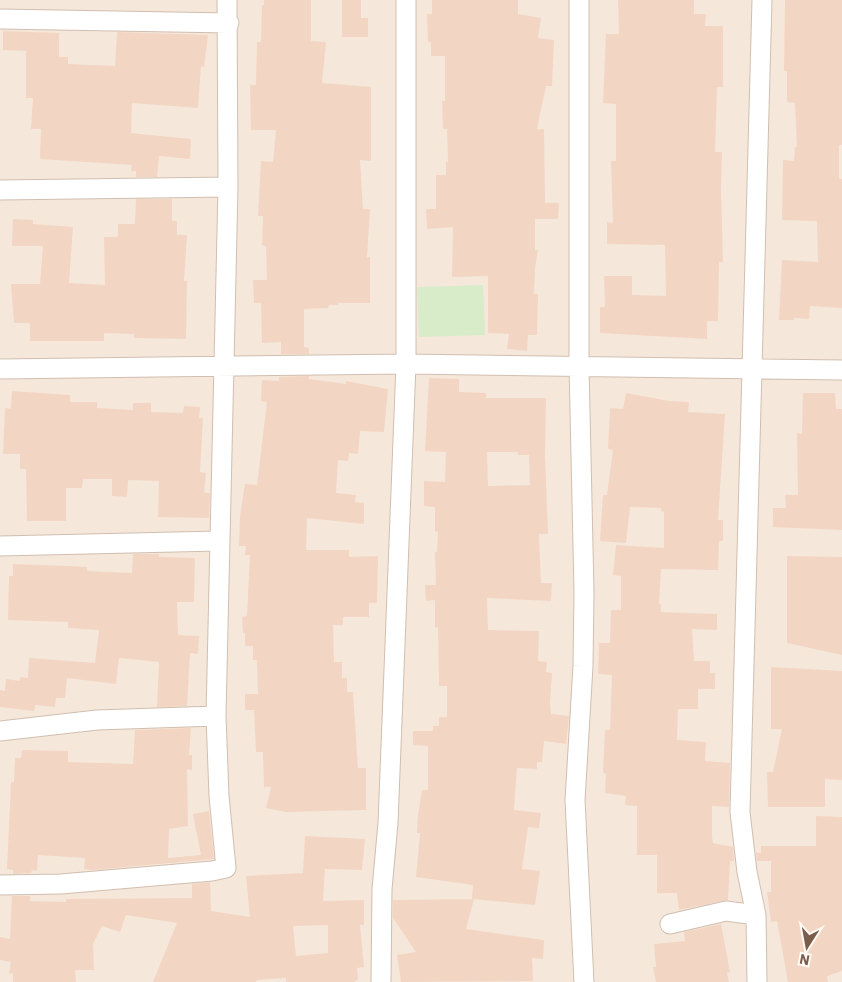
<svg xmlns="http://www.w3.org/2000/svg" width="842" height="982" font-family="'IBM Plex Sans',sans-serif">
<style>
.residential{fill:#f5e8da}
.green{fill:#d8ecc9}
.building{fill:#f3d5c3;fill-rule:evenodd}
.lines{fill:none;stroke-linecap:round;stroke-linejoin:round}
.minor-casing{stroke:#d1beb0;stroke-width:21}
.minor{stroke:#fff;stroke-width:19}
</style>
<rect width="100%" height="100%" fill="#fdf6ec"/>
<path class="residential" d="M0,0h842v982h-842z"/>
<path class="green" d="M483,285l2,50 -66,2 -2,-50z"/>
<path class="building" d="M264,0h47v41l15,1 -4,41 49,4v74l-11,-1 3,49h7l-3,48h3v46h-32v2h-9l-1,3 -24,1v38l5,1v6h-28v-12l-19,1 -1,-40h-7l-1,-23h14l-1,-34 -4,-1 1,-29h-5l3,-55 12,1 3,-32h-25l-1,-45h6l1,-43h4l1,-37h2z
M342,0h19v18h7v19h-26z
M432,0h86v14l23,4 -3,20 16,2 -2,46h-6l-9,43h7l1,74h14l-1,16h-23v31h3l-3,19 -1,25h4l-1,41h-9l-1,16 -20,-2 2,-15 -21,-1v-57l-36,1 1,-50 -26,2 -1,-20h10v-34h10v-13h2l-1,-33h-4l-1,-28h3v-45h-14v-14h-3l-1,-28h5z
M618,0h76v14h12l-1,12h18v61h-6l-2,65h7l-1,38 2,72h-4l-1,59h-11v18l-107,-6v-26h5l-1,-31h28v19l34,1 -1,-51 -58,-1v-22l6,1 -2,-62h5v-57l-13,-1 3,-69h13z
M785,0h57v145h-3v34h3v129l-32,-2 -1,13 -15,-1v2h-15l3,-60 36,2 -1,-41 -35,-1 1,-60 11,1 1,-14h2l-2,-44 -8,-1v-31h-3z
M3,31l56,2v24h9v7l47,2 2,-34 91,3 -4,32 -3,-1 -3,42 -66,-5 -1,30 60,6 -1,20 -31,-3 -2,21h-21v-6h-5l1,-6 -92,-6 1,-30h-10l2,-31h-7v-47l-23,-1z
M136,199h36v22h5v14h10l-3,46h3l-1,58 -52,-1v-4l-30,-1v8h-74v-18h-16l-3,-39h29l3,-38h-31l1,-27 20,1v4l40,3 -4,56 36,2 -1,-48h14v-13h17z
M309,376v3l37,5v-3l42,8 -4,43 -24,-1 -2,23 -9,-1 -1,8 -10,-1 -2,33 20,2 -1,7 9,1v21l-57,-6 -1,32h43v7l29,-1 -1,47h-8v14h-26v8h-10l1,37h8v16h5v14h6l5,76h8v42l-80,2 -20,-4 5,-21h-7l-1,-35h-7l-2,-42h-9v-16h13l-1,-34h-4v-14h-8v-13h-2l-1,-16 5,-1 3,-61h-5l1,-9h-7l1,-30 5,-32 12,1 10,-83 -6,-1 1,-21 17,1v-4z
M429,378l30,1v13l27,1v5h60l-1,57 3,79h-9l2,49h11l-1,18 -64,-3 1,32 51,1 -1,30 9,1 -1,10 6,1 -2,30 1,11 18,2 -3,28 -22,-3 -2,21h-5v7l-20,-1 -3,42 27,3 -2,15 -11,-1 -6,42 18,2 -5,34 -63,-6 1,-14 -57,-8 4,-44h-3l1,-18 4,-25h6v-44l-15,-1v-14h20v-5h6v-9h8v-31h-8l-1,-59 -3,1v-28l-9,1 -1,-16h11l-1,-33h2l1,-20 -3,-1v-24l-11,-1v-25l21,1 1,-30 -21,-1zM487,452h31v3h11l1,30 -42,1z
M12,391l58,4v7h27v6l36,2v-7h18v9l32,1 1,-7 16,1 -1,11h4l-3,54 6,1 -2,20h6l-1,25 -51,-1 1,-36 -31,-1 -1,17 -15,-1v-17h-29l-1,9h-16v33h-39l-1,-52h-6v-15h-17l2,-46 6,1z
M626,393l43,8 20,1 -1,10 37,2 -7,106h5v21h-4l-1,29 -57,-1 -2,35h2v8l56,2v16l-25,-1 2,32h16v12h5v16h-17v20h-20l-1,31 29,2 -1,19 25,2 -1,44 -17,-1v31l1,6 20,4 1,14h-4l-2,39 -49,10 -2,-17h-20v-38h-20v-49l-12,-1 1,-9 -21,-3 1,-19 -3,-1 2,-43h5l2,-55 -14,-1 1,-31h11l1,-33h10v-34l-8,-1 3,-30 48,3v-36l-3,-1v-3l-31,-1 -4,36 -26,-2 3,-46h4l6,-45 -5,-1 2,-41 13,1z
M803,393h32l1,16h6v121l-69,-3v-19h13l-1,-13h13l-1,-62 5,1z
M133,554h26v3l36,1 -1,44h-17l1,33 21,1 -1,18 -8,-1 -3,53 -30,1 2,-45 -40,-4 -3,26 -49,-6 -2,20h-9l-1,9 -20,-2 -1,6 -34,-4v-17l5,1 1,-12 14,2v-4l8,1 1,-20 66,5 4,-33 -31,-2v-6l-60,-2 1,-44h4v-12l56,2 18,1v4l45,2z
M787,556l55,1v98l-55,-12z
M771,667l71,4v109l-17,-1v28h-57l-1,-35h6l9,-43h-11z
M191,728l-2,27h3v15l-5,-1 1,57 -19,3 -1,29 33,-3 -8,-41 16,-3 5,48 -121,11 -9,-1 1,-11 -47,-3 -1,16 -5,-1 -1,3 -18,1v-4l-6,-1 4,-87h3l1,-24h6l1,-8 46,1v11l65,2 2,-34z
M816,816l26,1v154l-15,5 1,6h-40l-11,-61 -6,1 -4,-30h4v-31h-14l-1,-9 5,1v-7h55z
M305,836l60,3 -3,31 -37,-1 -2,32 41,-1v25h-4l4,42 -7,1 1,11 -3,3h-69v-4l-29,2 -1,2h-103l24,-59 -51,-8 -6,17 -18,-6 -9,18 1,26h-19l1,12h-63v-9l-4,1 2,-12 -11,-2v-23l10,2 2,-43h18v5l36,1v-3l126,-1v-14l18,-2 1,29 39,6 -4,-41 57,-3zM328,925v28l-32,3 -3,-30z
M474,899l-8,30 78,11 -1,19 -11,-1 1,23 -132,1 -4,-27 19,-3 -23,-34v-18z
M721,924l9,48 -3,1 2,9h-73l-3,-15h3l-2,-23 31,-3 -1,-9z"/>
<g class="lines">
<g class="minor-casing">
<path id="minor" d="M579,0v366l5,226 -1,74 -8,134 9,182
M0,19l229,4
M0,190l228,-3
M0,369l406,-5 436,6
M0,546l219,-5
M0,731l97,-11 119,-4
M0,885l61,-1 151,-13 14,-3 -7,-72 -3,-80 12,-529 -1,-187
M670,924l56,-13 30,4
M381,982l1,-93 6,-66 18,-459v-364
M757,982l-1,-67 -9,-43 -7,-60 22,-812"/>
</g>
<use href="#minor" class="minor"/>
</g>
<g transform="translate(807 947) rotate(191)" stroke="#fffaf3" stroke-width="4" paint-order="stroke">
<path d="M0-4L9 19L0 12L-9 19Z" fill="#7a5c4d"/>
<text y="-8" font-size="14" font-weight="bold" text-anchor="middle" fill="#7a5c4d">N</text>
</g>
</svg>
